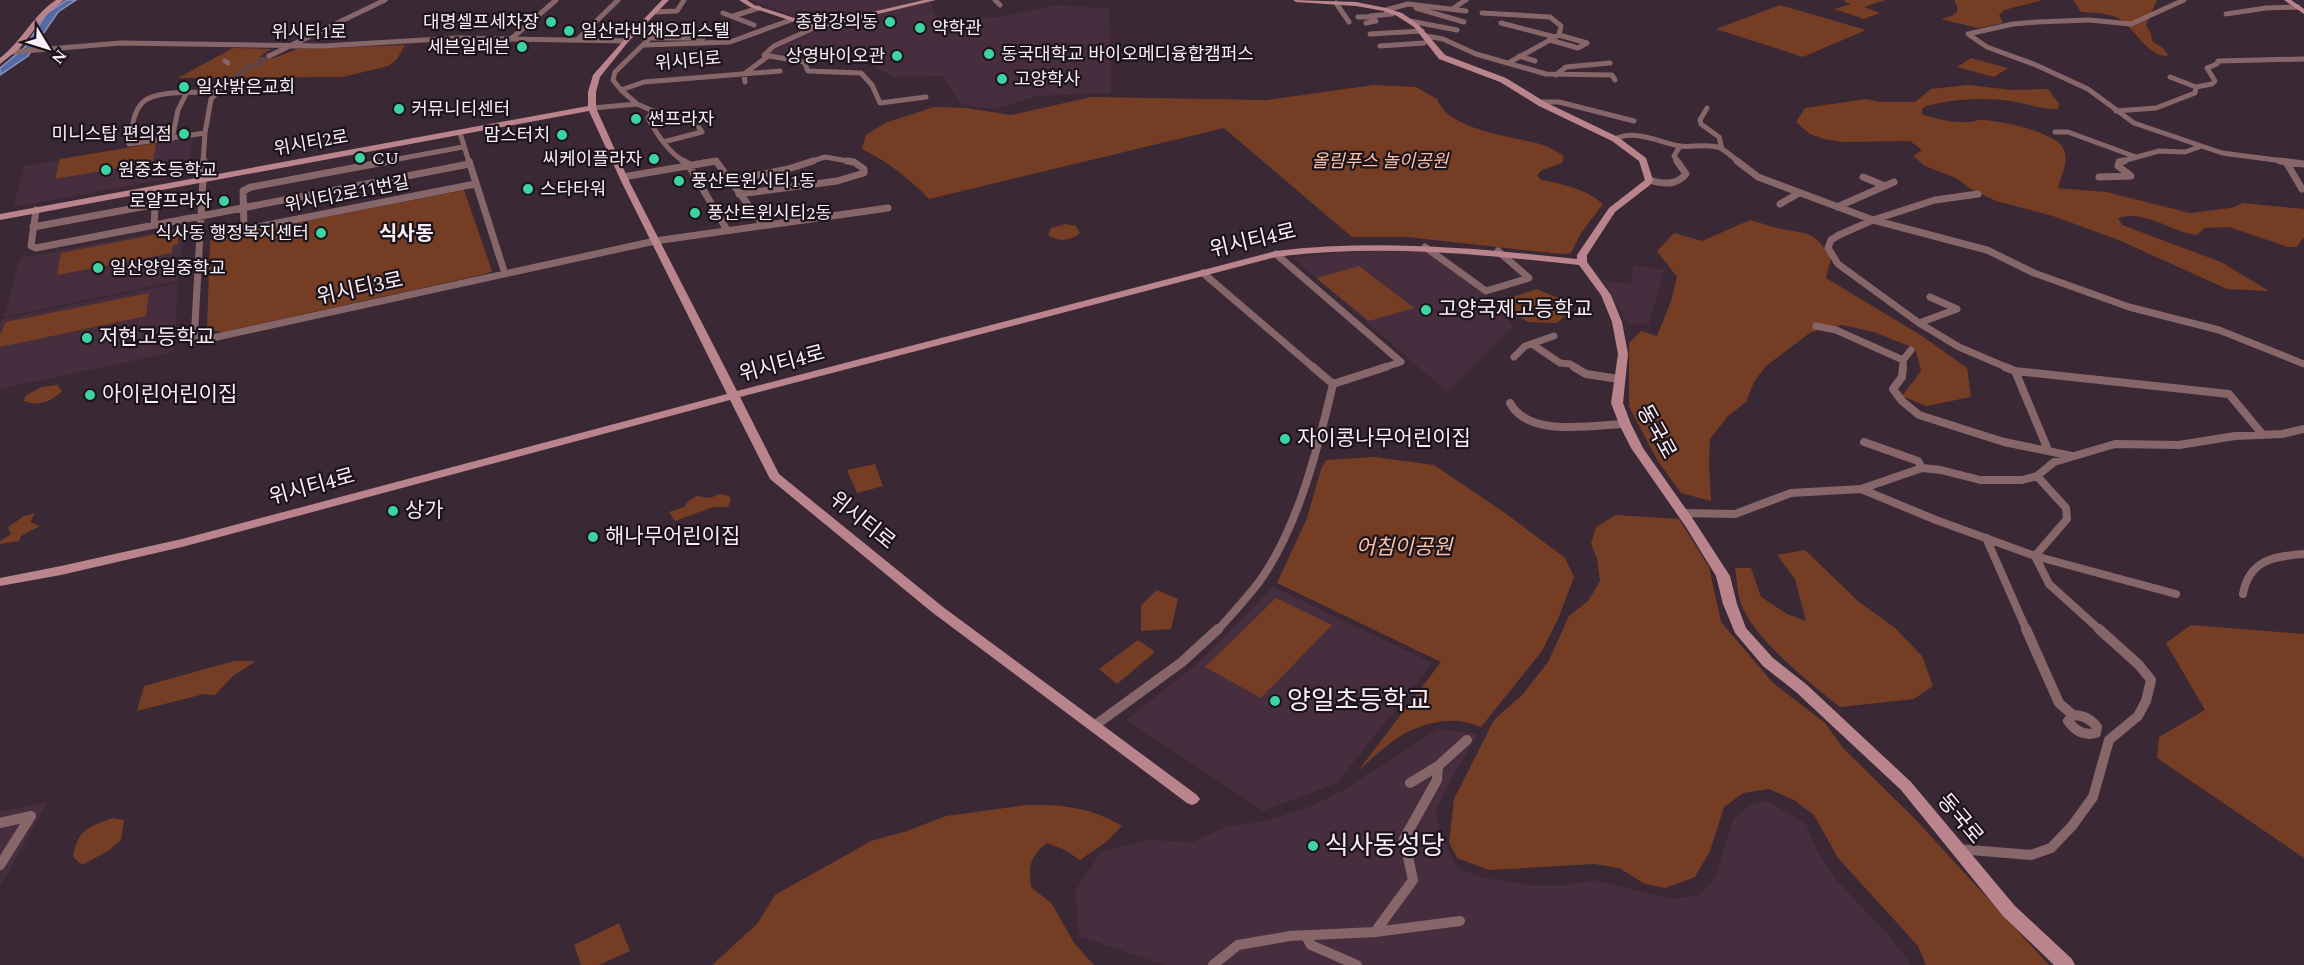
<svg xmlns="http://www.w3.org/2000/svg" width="2304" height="965" font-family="Spectral,'Noto Sans KR',serif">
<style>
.built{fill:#462e3f}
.green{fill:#753e24}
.water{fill:#5569a4;stroke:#8691bd;stroke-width:1.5}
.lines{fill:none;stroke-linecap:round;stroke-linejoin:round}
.street-tunnel{stroke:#574652;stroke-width:5;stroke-dasharray:5 2;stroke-linecap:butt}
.street-far3{stroke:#87666a;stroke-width:5}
.street-far2{stroke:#87666a;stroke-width:7}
.street-far1{stroke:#87666a;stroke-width:8}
.street{stroke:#87666a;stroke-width:10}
.secondary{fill:#b9848b;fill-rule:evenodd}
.poi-dot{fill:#3ed4a2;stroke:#1c141a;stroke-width:2}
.labels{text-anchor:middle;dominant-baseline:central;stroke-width:4.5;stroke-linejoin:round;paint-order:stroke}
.far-poi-label{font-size:18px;fill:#faeef6;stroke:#1c141a;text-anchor:start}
.far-street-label{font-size:18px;fill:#faeef6;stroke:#1c141a}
.far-park-label{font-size:18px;font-style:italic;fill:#fbc1a8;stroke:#1c141a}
.far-quarter-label{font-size:20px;font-weight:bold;fill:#faeef6;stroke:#1c141a}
.street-label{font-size:21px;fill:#faeef6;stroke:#1c141a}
.poi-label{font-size:21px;fill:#faeef6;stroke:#1c141a;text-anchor:start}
.park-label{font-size:21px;font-style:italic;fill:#fbc1a8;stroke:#1c141a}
.near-poi-label{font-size:26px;fill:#faeef6;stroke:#1c141a;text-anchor:start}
</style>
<rect width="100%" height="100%" fill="#3a2835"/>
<path class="built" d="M751,0h174l-107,25z
M930,2l7,17 62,-2 58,-12 53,4 1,84 -73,3 -43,13 -35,-5 -17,-28 -50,1 -22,-12 -5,-17 -3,-3 -61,12 -31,-1 -3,-3 53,-25z
M192,138l-3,37 -176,32 11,-41z
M184,227l-6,54 -174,36 16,-59z
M1425,251l61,44 27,31 -66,66 -154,-134 54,-6z
M1633,265l31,5 -15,54 -22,-1 -23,-42 27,3z
M178,283l-4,69 -174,37v-65l3,-5z
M1273,587l159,76 -95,120 -74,28 -137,-91 72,-57z
M1438,729l40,5 -27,46 -15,30 5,25 17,34 27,9 45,7h33l31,-5 77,19 29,-4 15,-18 19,-59 17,-13 15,-5 40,24 11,26 21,32 52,54 21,29h-746l-86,-29 -4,-45 26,-39 48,-12 44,2 34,-16 35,-4 49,-16 33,-16z
M48,802l-48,85v-76z"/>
<path class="green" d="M1846,0h40l-22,7 16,6 -16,6 -30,-10 17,-5 -8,-3z
M1954,0h89l-39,10 -5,5 4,8 -25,5 -37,-9 11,-3 5,-4v-6z
M2073,0h84l-11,25 5,9 1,7 11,7 6,8c-21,2 -34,-28 -51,-38 -12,-6 -25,-5 -37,-6z
M1780,5l86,25 -63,27 -87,-28z
M405,45l-8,14 -9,7 -45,11 -165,1 55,-30 38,1 -12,8 15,1 23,-9z
M1971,58l37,10 -14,9 -37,-10z
M1374,85l42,2 21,12c11,32 77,37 106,46 7,2 14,7 21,11l-2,7 -20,7 -5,5 4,5c22,4 45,9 62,24l-22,29 -10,20 -10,1 -154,-17h-55l-128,-109 -295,71c-20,-21 -41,-37 -67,-50l4,-14 19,-12 49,-16 32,1 45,7 80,-18 176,3z
M1968,85l44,5 36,-1 11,15 -1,5c-17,0 -31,-5 -47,-8 -28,-4 -58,-2 -85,5l-4,3v5c14,5 31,9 46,8 4,0 9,-2 13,-2 18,0 74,12 82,28 7,13 -2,28 -5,40l48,4 84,21 41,-5 12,-5 61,6v28l-7,10h-9l-59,-20 -25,1 -7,7c-26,-3 -52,-26 -79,-17l4,7 99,37 48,29 -42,-2 -106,-48 -68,-25 -57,-15 -25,-12 -15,-11 -31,-12 -12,-10 9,-6 -12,-9 -68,1 -18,-3 -14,-5 -14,-12 9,-14 61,-9 14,3h35l16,-13z
M156,143l-3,19 -98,17 5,-20z
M464,190l28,81 -7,3 -263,58 -15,-3 3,-89z
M1750,220c11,3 21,7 32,9 30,6 31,2 49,29l-5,20 96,58 45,32 4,29 -45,9 -24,-10 19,-25 -5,-20 -7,-5 -35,-14 -32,-7 -31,7 -45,34 -12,16 -8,20 -18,14 -18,23 -1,26 2,36 -30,-8 -23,-32 -29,-54v-64l12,-12 16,5 14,-35 6,-24 -20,-26 17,-18 28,8z
M1065,224l11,2 4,7c-9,8 -22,9 -32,2l3,-7z
M178,230v14l-5,1 -1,8 -115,22 4,-22z
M1359,266l55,42 -45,13 -53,-43z
M1537,289l23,10 8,14 -11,10 -29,-1 -21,-13 -1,-10z
M149,293l-3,23 -146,31v-12l6,-13z
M57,385l5,6c-9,10 -25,16 -38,10l1,-5 16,-9z
M1374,457l60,8 71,48 60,45 9,19 -16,42 -16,32 -61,76c-9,-3 -21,-7 -32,-6 -41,2 -62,24 -91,50l83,-109 -164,-79 30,-65 14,-49 5,-9z
M875,464l8,22 -26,7 -10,-23z
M720,494l9,2 2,4 -3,7h-15l-38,14 -6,-9 15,-5 4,-6 9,-5 13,2z
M35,513l-5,9 10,4 -19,10 -2,5 -19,3v-3l11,-7 -3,-7 16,-11z
M1616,515l63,4 30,48 12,55 52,61 52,40 18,25 72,71 134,146h-123l-8,-19 -80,-88 -24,-43 -20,-15 -25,-11 -26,4 -19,14 -14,44 -15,26 -30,11 -20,-4 -26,-16 -25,-4 -105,6 -32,-12 -8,-16 5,-43 40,-79 29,-26 25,-32 21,-46 19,-15 12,-20 -3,-23 -6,-14 5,-17z
M1805,550l54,52 36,26 27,28 11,30 -19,13 -74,8c-29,-23 -86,-68 -99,-103 -4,-11 -4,-25 -6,-36h16l10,29 26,17 19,7 -11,-42 -18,-24z
M1157,590l21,9 -7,30 -30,2v-26z
M1276,598l56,27 -71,73 -56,-31z
M2191,625l113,9v224l-147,-100 2,-21 46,-27 -39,-67z
M1138,640l17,12 -38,32 -18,-15z
M234,661h22l-22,14 -19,20 -11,-1 -67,17 7,-25z
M1028,805c37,0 62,2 94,21l-16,16 -26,18 -15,-10 -18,-7c-18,14 -18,22 -16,44l21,17 22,39 20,22h-382l45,-41 18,-29 96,-54 36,-10 39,-15z
M113,818l11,2 -3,20 -13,11 -26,14 -9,-8c5,-28 15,-30 40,-39z
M619,923l11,28 -31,14h-18l-7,-20z"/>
<path class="water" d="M67,0h9l-18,12 -30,44 -28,19v-7l25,-21 22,-34z"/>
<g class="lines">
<path class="street-tunnel" d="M231,79l38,-23"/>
<path class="street-far3" d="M995,0l5,5
M2184,0l-53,24 -42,-4 -52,2 -24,2 -45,10 19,13 49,18 52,24 46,34 88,30 69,9
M1336,3l13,19
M1416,8l48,14
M1452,9l14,-9
M1386,10l22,-6 58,7
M654,12l23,-1 7,-11
M723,13l31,12
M1482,13l68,4 11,9 -2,9 -49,27
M2226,14l40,-6 32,-1
M733,16l26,-8
M1358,17h14
M1410,21l47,9
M1366,23l10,-2 -6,-5 22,-2
M1501,23l54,14
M816,27l-42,19 -10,9 40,7 4,9 53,2 11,12 8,18 46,-6
M1370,34l52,-3
M1426,36l17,3 33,15 70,20 66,1 3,5
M650,38h53
M511,39l45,-39
M578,39l40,-39
M1550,40l28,8 9,-5 -28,-8
M645,45l85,-3 61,-22
M1380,46l44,-3
M12,52l109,-9 202,3 134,-8 169,3
M269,56l116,-56
M1519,56l16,5
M225,61l3,2
M1556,75l10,-8 44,-4
M2170,77l26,10
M745,82l-1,-8 23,-17
M621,90l-8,-10 2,-8 35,-34 -2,-6 -12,-1
M1538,102h21l75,19
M637,104l-16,-14 23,-8 136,-11
M592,108l45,-4 16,7 37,4 12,17 -39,10
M1707,108l-7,12 1,4 18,13 3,12
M653,111l-5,7c10,18 20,34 37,44
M2116,111l40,-3 39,-15 1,-6 16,-3 3,-3 -8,-13 10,-4 1,-3 86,-2
M2055,132h13l68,25
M205,133l-76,11c3,-13 3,-30 13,-41 13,-14 55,-10 74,-11
M460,133l9,29
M172,139l6,-29 8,-16
M1615,139c20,-10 44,3 64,7 13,2 28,-3 41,2 7,3 13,10 19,14
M203,162l2,-29 6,-34 20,-20
M382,162l81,-15
M704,162h13
M809,162l16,-5 29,5
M1678,162l-4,-6 6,-10
M2119,162l40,-11 26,1 14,-5"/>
<path class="street-far2" d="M204,161l-10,181 461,-101 233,-33
M390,161l-139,26 -8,4 1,36 8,1 223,-44
M469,161l36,113
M683,161l5,3 39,66
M1737,161l21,16 115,43 114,30 47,23 95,34 90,23 85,34
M2280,161l24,3
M2286,162l16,27
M623,177l93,-16 47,64
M1863,177l22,9
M2099,177l32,-1 -13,-10 1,-4 5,-1
M733,180l55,-11 25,-8
M1649,180c14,4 27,6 37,-6l-9,-13
M739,194l98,-13 27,-8v-4l-10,-7 -7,-1
M1978,194l-43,6 -62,20 -34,15 -8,5 -3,8 10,16 81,59 40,24 49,21
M1780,204l19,-11
M1837,207l57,-25
M36,210l-5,36 5,2 433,-84
M33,227l119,-22 3,2 -1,18
M1425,247l61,44 43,-13 -31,-27
M1276,254l125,108 -19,6
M1203,273l111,95
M1919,323l38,-14 -27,-12
M1816,326l20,4 67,30v8
M1532,344l28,19 10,1 7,4
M1514,357l11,-11 29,-10
M1903,360l8,-10"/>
<path class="street-far1" d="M1313,367l20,17
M1574,367l12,7 33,5
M1903,367l-1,10 -9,12 9,12 17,14 85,27 68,14
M2005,367l10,4 33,79
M2015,371l214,23 34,41
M1510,403c19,35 81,22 115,21
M1864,442l54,19 4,7
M2037,476l29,32 1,11 -32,37 14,28 52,47
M1861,489l75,31 99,36 141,38
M1682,513l53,1 56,-21 70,-4 61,-21 19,2 39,10h42l15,-4 17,-14 61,-18 64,1 56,-9 47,-2 22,-5
M1986,538l41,93
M2243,594c6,-34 31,-38 61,-40
M1217,631c14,-16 29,-32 42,-49 39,-54 59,-134 74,-198l53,-17"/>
<path class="street" d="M2026,629l33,74 14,12
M2073,715c10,0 18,4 24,12l-1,6c-12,3 -21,-2 -28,-12z
M1094,726l88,-64 36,-33
M1410,783l28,-17
M0,823l31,-7 -31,49
M1958,849l73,6 20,-7 21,-22 21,-29 16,-57 29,-24 8,-15 5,-21 -12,-15 -40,-36
M1375,932l85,-11
M1306,936l5,9 46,20
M1213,965l25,-20 52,-9 85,-4 38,-52 -9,-41 33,-59 1,-14 29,-26"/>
<path class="secondary" d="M56,0h8l-18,15 -27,34 -19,15v-6c22,-17 33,-43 56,-58z
M662,0h7l-41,42 -28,35 -4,15v16l34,75 107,208 539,-140c101,-12 200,-3 301,8v-4l32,-47 36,-28 -6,-19 -27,-20 -73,-35 -39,-24 -61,-23 -25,-32 -17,-11 -13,-5 -28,-5 -60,-4 -3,-2 63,2 30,6 16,5 17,12 26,30 61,23 39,24 73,35 28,21 7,22 -3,5 -35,27 -28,43v7l24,33 11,27 6,32 -5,49 8,21 12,24 52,74 35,54 7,28 9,24 27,30 33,26 105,98 104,124 57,53 3,6h-21l-51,-49 -102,-126 -105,-98 -33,-26 -28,-33 -12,-29 -7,-28 -30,-49 -55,-79 -12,-24 -8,-21 7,-49 -6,-32 -11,-27 -22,-30c-101,-11 -201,-21 -303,-8l-536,140 39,77 164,133 254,188 3,4 -3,4 -5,2 -5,-2 -254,-190 -163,-134 -40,-79 -548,147 -121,28 -61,11v-8l61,-12 121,-27 545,-145 -105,-211 -33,-72 -589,109v-6l588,-108v-14l5,-17 31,-35z
M739,0h8l7,5 62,20 108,-25h12l-120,29 -66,-22z
M2284,0h7l13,9v5z"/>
</g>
<g class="poi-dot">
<circle cx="551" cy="22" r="6"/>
<circle cx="890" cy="22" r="6"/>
<circle cx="920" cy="28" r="6"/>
<circle cx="569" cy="31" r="6"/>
<circle cx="522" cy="47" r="6"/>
<circle cx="989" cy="54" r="6"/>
<circle cx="897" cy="56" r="6"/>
<circle cx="1002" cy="79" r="6"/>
<circle cx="184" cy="87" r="6"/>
<circle cx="399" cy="109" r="6"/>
<circle cx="636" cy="119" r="6"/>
<circle cx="184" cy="134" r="6"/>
<circle cx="562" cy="135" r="6"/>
<circle cx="360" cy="158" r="6"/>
<circle cx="654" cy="159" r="6"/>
<circle cx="106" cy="170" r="6"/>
<circle cx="679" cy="181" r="6"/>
<circle cx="528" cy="189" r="6"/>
<circle cx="224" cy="201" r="6"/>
<circle cx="695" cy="213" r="6"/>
<circle cx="321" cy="233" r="6"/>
<circle cx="98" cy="268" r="6"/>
<circle cx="1426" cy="310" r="6"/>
<circle cx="87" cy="338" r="6"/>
<circle cx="90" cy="395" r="6"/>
<circle cx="1285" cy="439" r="6"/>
<circle cx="393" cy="511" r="6"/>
<circle cx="593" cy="537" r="6"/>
<circle cx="1275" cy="701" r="6"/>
<circle cx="1313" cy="846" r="6"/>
</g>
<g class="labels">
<g class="far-poi-label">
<text x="539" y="22" text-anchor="end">대명셀프세차장</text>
<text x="878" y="22" text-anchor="end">종합강의동</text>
<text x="932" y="28">약학관</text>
<text x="581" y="31">일산라비채오피스텔</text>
<text x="510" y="47" text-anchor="end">세븐일레븐</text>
<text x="1001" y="54">동국대학교 바이오메디융합캠퍼스</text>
<text x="885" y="56" text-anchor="end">상영바이오관</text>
<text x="1014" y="79">고양학사</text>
<text x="196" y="87">일산밝은교회</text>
<text x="411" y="109">커뮤니티센터</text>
<text x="648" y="119">썬프라자</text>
<text x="172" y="134" text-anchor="end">미니스탑 편의점</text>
<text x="550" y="135" text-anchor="end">맘스터치</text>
<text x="372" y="158">CU</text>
<text x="642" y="159" text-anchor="end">씨케이플라자</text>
<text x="118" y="170">원중초등학교</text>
<text x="691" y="181">풍산트윈시티1동</text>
<text x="540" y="189">스타타워</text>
<text x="212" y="201" text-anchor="end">로얄프라자</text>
<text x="707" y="213">풍산트윈시티2동</text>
<text x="309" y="233" text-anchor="end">식사동 행정복지센터</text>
<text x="110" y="268">일산양일중학교</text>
</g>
<g class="far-street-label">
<text x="309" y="32">위시티1로</text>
<text transform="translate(688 61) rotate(-5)">위시티로</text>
<text transform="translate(311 143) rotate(-10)">위시티2로</text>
<text transform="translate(347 194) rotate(-11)">위시티2로11번길</text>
</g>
<g class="far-park-label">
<text x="1380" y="161">올림푸스 놀이공원</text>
</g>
<g class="far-quarter-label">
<text x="406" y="234">식사동</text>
</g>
<g class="street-label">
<text transform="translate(1253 241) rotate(-13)">위시티4로</text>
<text transform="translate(360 289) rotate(-12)">위시티3로</text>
<text transform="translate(782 364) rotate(-15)">위시티4로</text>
<text transform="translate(1656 432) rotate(61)">동국로</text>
<text transform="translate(312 487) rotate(-15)">위시티4로</text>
<text transform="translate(862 521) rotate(39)">위시티로</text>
<text transform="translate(1960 819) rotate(50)">동국로</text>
</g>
<g class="poi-label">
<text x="1438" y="310">고양국제고등학교</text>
<text x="99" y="338">저현고등학교</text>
<text x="102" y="395">아이린어린이집</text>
<text x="1297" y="439">자이콩나무어린이집</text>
<text x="405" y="511">상가</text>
<text x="605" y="537">해나무어린이집</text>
</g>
<g class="park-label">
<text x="1404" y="548">어침이공원</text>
</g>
<g class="near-poi-label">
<text x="1287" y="701">양일초등학교</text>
<text x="1325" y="846">식사동성당</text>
</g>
</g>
<g transform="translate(48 48) rotate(128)" stroke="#1c141a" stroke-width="4.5" paint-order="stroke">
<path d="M0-4.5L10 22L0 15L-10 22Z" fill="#faeef6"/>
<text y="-9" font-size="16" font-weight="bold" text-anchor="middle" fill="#faeef6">N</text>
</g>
</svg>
